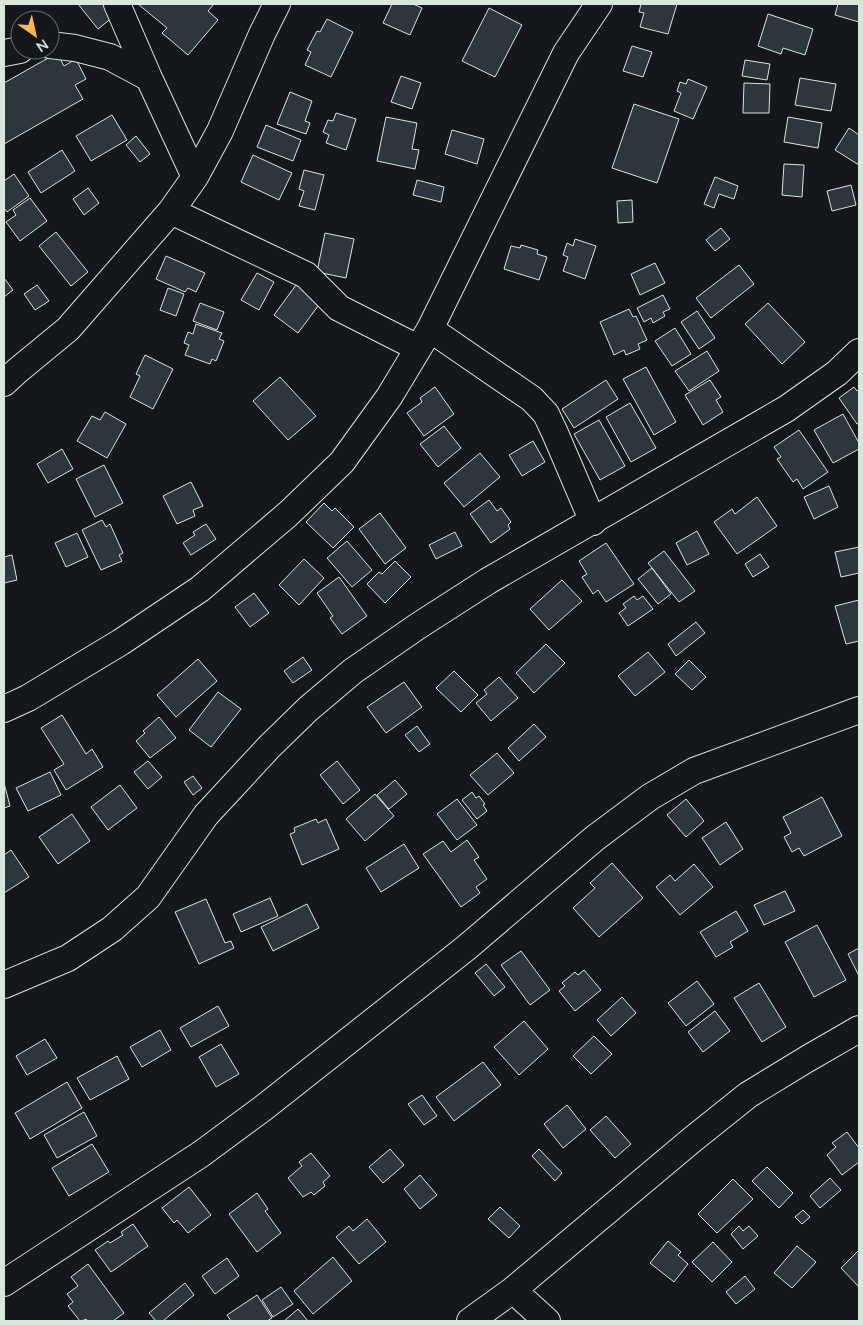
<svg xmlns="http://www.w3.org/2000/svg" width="863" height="1325" font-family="Lato,sans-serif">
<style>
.building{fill:#2c363c;stroke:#d8e6dc}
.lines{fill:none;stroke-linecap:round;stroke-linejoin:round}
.street-casing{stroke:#d8e6dc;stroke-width:28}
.street{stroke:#14181c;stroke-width:26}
</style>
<rect width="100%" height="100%" fill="#14181c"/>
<path class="building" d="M78,4h24l11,13 -15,12z
M138,4h76l-6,7 10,9 -30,35 -26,-22 5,-5z
M392,4h21l9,4 -12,27 -27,-12z
M641,4h36l-9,30 -28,-7 4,-14 -5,-1z
M838,4h21v18l-24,-7z
M489,8l33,17 -27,52 -33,-16z
M768,14l45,15 -8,26 -22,-7 -2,6 -23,-8z
M327,19l26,13 -22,45 -26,-12 6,-13 -4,-2 10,-19 3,1z
M632,46l20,6 -9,25 -20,-6z
M57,53l7,13 12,-7 10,20 -11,6 8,14 -79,45v-61z
M745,60l25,4 -3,16 -25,-4z
M401,76l20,7 -9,26 -21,-7z
M800,78l36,6 -5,27 -36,-6z
M688,79l19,8 -14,32 -19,-8 7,-18 -4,-2 3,-9 6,2z
M744,83l26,1 -1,29h-26z
M290,92l22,9 -7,20 5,2 -4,11 -29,-10z
M634,104l45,15 -22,64 -45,-15z
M336,113l20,6 -10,31 -20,-7 3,-8 -6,-3 5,-12 5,1z
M112,115l15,25 -36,21 -15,-25z
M386,117l31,6 -5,26 7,1 -4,19 -38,-8z
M788,117l34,6 -4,25 -34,-6z
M266,125l35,15 -8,21 -36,-14z
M849,128l10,7v30l-24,-15z
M452,130l32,9 -7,25 -32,-10z
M136,136l14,18 -10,8 -14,-17z
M62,150l13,21 -34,22 -13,-21z
M253,155l39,18 -13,27 -38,-18z
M784,164l20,1 -2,32 -20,-2z
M304,170l20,5 -9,35 -16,-4 5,-15 -5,-2z
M14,174l15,22 -22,16 -3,-4v-27z
M715,177l23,9 -4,13 -15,-5 -5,14 -10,-4z
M417,180l27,7 -3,15 -28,-7z
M851,185l5,20 -24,6 -5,-20z
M88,188l11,15 -15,12 -11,-16z
M30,198l17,23 -27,20 -14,-19 10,-7 -3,-5z
M632,200l1,22 -15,1 -1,-22z
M721,228l9,11 -15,12 -9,-11z
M56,232l32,40 -17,14 -32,-40z
M325,233l29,6 -8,39 -29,-6z
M575,239l21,7 -11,33 -22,-8 5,-14 -5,-2 4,-12 6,3z
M521,245l17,5 -1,4 10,3 -8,23 -35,-11 7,-23 9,2z
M166,256l39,17 -9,19 -8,-4 -3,4 -29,-13z
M655,263l10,20 -25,12 -9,-21z
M739,265l15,19 -43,34 -15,-20z
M257,273l17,9 -15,28 -18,-10z
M4,278l9,12 -9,7z
M299,281l25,17 -26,35 -24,-18z
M37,285l12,16 -14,9 -11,-16z
M168,288l16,6 -8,22 -16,-6z
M663,295l7,14 -7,3 2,4 -12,7 -2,-5 -7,4 -7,-14z
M200,303l24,9 -7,18 -24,-9z
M768,303l37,39 -23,22 -37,-40z
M629,309l4,8 3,-1 11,24 -9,4 2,5 -14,6 -2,-5 -10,5 -14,-33z
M697,311l18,27 -16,11 -18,-27z
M196,324l26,9 -3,6 5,2 -8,20 -4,-2 -2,5 -25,-9 4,-10 -5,-2 4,-11 5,2z
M675,328l16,26 -19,12 -17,-25z
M707,351l12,20 -30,20 -14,-20z
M145,355l28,14 -20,40 -23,-12 10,-21 -4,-2z
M646,367l30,55 -22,13 -31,-56z
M280,377l36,39 -28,24 -35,-39z
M606,380l12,19 -44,29 -12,-19z
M710,380l11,17 -5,3 7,12 -20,13 -18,-30z
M435,387l19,27 -30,22 -17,-23 15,-11 -2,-4z
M854,387l3,4 2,-2v34l-2,1 -18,-26z
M630,403l26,45 -25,14 -25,-45z
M105,412l21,12 -19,34 -30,-17 15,-25 8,4z
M843,414l16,29v6l-26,14 -19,-33z
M599,420l26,46 -25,14 -26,-46z
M444,426l17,22 -23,19 -18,-23z
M799,430l29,42 -25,17 -6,-10 -4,3 -16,-23 4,-2 -7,-10z
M533,441l12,21 -23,14 -13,-21z
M62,449l11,20 -25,14 -11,-19z
M480,453l20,24 -36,30 -20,-24z
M104,465l19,38 -28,14 -19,-38z
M191,482l12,24 -10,4 2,6 -18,8 -14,-28z
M829,486l9,21 -24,12 -10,-22z
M757,497l20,29 -40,28 -23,-32 18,-13 3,5z
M489,500l8,11 4,-3 10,14 -3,3 2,4 -19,14 -21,-29z
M324,503l8,8 3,-3 19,19 -21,21 -27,-26z
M380,513l26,35 -21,16 -26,-35z
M102,520l4,7 4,-3 13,29 -4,2 3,6 -21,9 -19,-40z
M206,524l10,15 -25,16 -8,-12 12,-8 -2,-3z
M697,531l12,23 -22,11 -11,-22z
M455,532l7,14 -26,13 -7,-14z
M77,533l11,24 -22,10 -11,-24z
M347,541l25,29 -20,17 -25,-29z
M606,543l28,41 -28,18 -8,-12 -5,4 -11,-17 5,-3 -8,-13z
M859,547v26l-18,4 -6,-25z
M664,551l31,40 -16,11 -31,-39z
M760,554l9,13 -16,10 -8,-13z
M12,555l5,25 -13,3v-26z
M304,559l20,19 -25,27 -20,-20z
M395,561l16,16 -26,26 -18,-19 12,-12 3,2z
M652,568l19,26 -13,10 -20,-25z
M339,577l28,39 -25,18 -12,-16 3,-2 -16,-23z
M562,580l20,21 -33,29 -19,-21z
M254,593l15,20 -19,14 -15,-20z
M634,596l3,4 6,-4 10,13 -25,17 -9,-13 7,-5 -3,-4z
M859,600v41l-13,3 -11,-38z
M696,622l9,11 -29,23 -8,-12z
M546,644l19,19 -31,30 -18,-20z
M648,652l17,20 -30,24 -17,-20z
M303,657l9,13 -19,13 -9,-12z
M198,659l19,22 -41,36 -19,-22z
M689,660l17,17 -14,13 -17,-16z
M454,671l24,24 -17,17 -25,-24z
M499,677l19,21 -27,23 -15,-18 11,-9 -3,-4z
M404,682l18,25 -36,26 -19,-26z
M218,692l23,17 -30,38 -22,-17z
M62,715l24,39 6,-5 11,18 -37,23 -12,-20 10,-6 -23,-36z
M159,717l17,21 -26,20 -14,-17 9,-8 -2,-2z
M534,724l12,13 -27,24 -11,-13z
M417,726l13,18 -11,8 -14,-17z
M497,753l17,20 -26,22 -18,-20z
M148,761l14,16 -14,12 -14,-17z
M337,761l23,29 -17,14 -23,-29z
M50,772l11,23 -33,16 -12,-23z
M193,776l9,12 -9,7 -9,-13z
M395,780l12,14 -18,15 -12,-14z
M4,783l6,23 -6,2z
M120,785l17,23 -29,22 -17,-23z
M472,792l4,6 3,-2 6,8 -2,1 4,6 -10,8 -15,-19z
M375,794l19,22 -29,25 -19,-22z
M822,797l20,39 -38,20 -5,-8 -7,4 -8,-15 7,-4 -8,-16z
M457,799l20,26 -20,15 -20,-26z
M686,799l18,22 -18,16 -19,-22z
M72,814l18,27 -32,23 -19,-27z
M316,819l2,4 8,-4 13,30 -37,16 -12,-31 5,-2 -1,-4z
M726,822l17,27 -23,16 -18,-27z
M467,840l12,17 -5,3 13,19 -11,8 4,6 -19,14 -38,-53 20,-13 8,11z
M404,844l15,24 -38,24 -15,-24z
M11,850l18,27 -25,16v-38z
M612,863l31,35 -44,39 -26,-29 22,-20 -5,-5z
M694,864l19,23 -33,28 -24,-28 14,-12 5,6z
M785,891l10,20 -31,14 -10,-20z
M270,898l8,18 -37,16 -8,-18z
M206,899l19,44 6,-2 3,7 -35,16 -24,-52z
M307,904l12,24 -46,23 -12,-24z
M736,911l12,20 -18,11 3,5 -17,10 -16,-25z
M817,925l29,55 -32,17 -29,-55z
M859,948v28l-11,-22z
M521,951l29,39 -20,15 -29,-40z
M486,964l19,23 -11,9 -19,-23z
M584,970l17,20 -26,21 -16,-20 6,-5 -3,-3 13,-11 3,3z
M697,981l17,23 -28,22 -18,-23z
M759,983l27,44 -24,15 -28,-44z
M622,997l14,16 -25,23 -14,-16z
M218,1006l11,20 -38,21 -11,-19z
M715,1011l15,20 -27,21 -15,-20z
M524,1021l24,28 -29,26 -25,-28z
M160,1030l11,20 -29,17 -12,-20z
M594,1036l18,18 -21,20 -18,-18z
M45,1039l12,19 -30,17 -11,-19z
M221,1044l18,30 -23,13 -17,-30z
M117,1056l12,23 -39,21 -13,-22z
M483,1062l18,23 -47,36 -18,-24z
M67,1082l15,26 -52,31 -15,-26z
M422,1095l15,21 -13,9 -16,-21z
M567,1105l19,24 -23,19 -19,-24z
M84,1112l13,24 -40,22 -13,-23z
M606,1116l25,28 -16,14 -25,-28z
M847,1132l12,16v14l-17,13 -15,-20 9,-8 -4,-4z
M92,1144l17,28 -40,24 -17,-28z
M390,1149l14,16 -21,18 -14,-16z
M539,1149l23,24 -7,8 -23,-25z
M311,1153l19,23 -7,6 2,4 -11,9 -3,-3 -8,5 -15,-19 14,-12 -3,-4z
M767,1167l26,26 -14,15 -27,-27z
M420,1175l17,20 -17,14 -16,-20z
M830,1178l11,12 -21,18 -10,-12z
M733,1179l20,20 -36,34 -19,-19z
M189,1187l22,28 -23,18 -11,-13 -3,3 -12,-15z
M257,1193l11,16 -3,2 16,22 -24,19 -28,-38z
M500,1207l20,19 -11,12 -21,-19z
M803,1210l7,7 -8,7 -7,-7z
M367,1219l19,23 -27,22 -23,-27 13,-11 4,5z
M133,1224l15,22 -37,26 -16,-22 13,-9 2,2 13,-8 -2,-3z
M739,1226l4,5 6,-5 9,10 -15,13 -12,-15z
M668,1241l13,11 -3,3 10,9 -14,18 -24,-19z
M713,1242l19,20 -20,20 -20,-20z
M797,1246l19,16 -24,26 -18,-15z
M859,1250v37l-18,-19z
M333,1257l19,24 -39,33 -19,-23z
M227,1258l12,18 -24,18 -13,-18z
M88,1264l36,49 -11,8h-25l-2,-2 -4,2h-2l-12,-15 5,-4 -6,-8 11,-8 -7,-9z
M745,1276l10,13 -19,15 -10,-12z
M185,1283l9,12 -31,26h-7l-7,-8z
M281,1287l12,17 -20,13 -11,-17z
M257,1295l15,23 -5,3h-36l-4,-6z
M298,1309l10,12h-24z"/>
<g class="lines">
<g class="street-casing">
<path id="street" d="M117,4l32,74 46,99
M50,45l25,3 35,9 39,21
M4,53l16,-3
M171,211l135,64 33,33 79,40
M430,329l102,70 14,15 9,19 38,89
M4,383l13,-12 51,-42 103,-118 24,-34 25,-46 42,-97 15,-30
M4,709l24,-11 93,-56 79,-53 88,-75 54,-52 47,-65 41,-68 136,-276 33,-49
M4,985l64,-27 44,-29 36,-32 58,-82 63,-68 39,-38 45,-38 65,-45 70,-45 298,-172 51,-36 22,-21
M4,1283l197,-129 61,-45 204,-161 129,-110 55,-41 44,-26 165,-61
M513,1290l34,31
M470,1321l43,-31 180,-151 55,-44 59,-36 52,-30"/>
</g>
<use href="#street" class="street"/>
</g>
<rect width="863" height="1325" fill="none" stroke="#d8e6dc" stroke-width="10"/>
<g transform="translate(35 35) rotate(146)"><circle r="24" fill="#14181c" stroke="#626a69"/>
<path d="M0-4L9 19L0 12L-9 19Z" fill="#ffb74d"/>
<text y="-8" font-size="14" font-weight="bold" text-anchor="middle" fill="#d8e6dc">N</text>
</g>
</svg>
